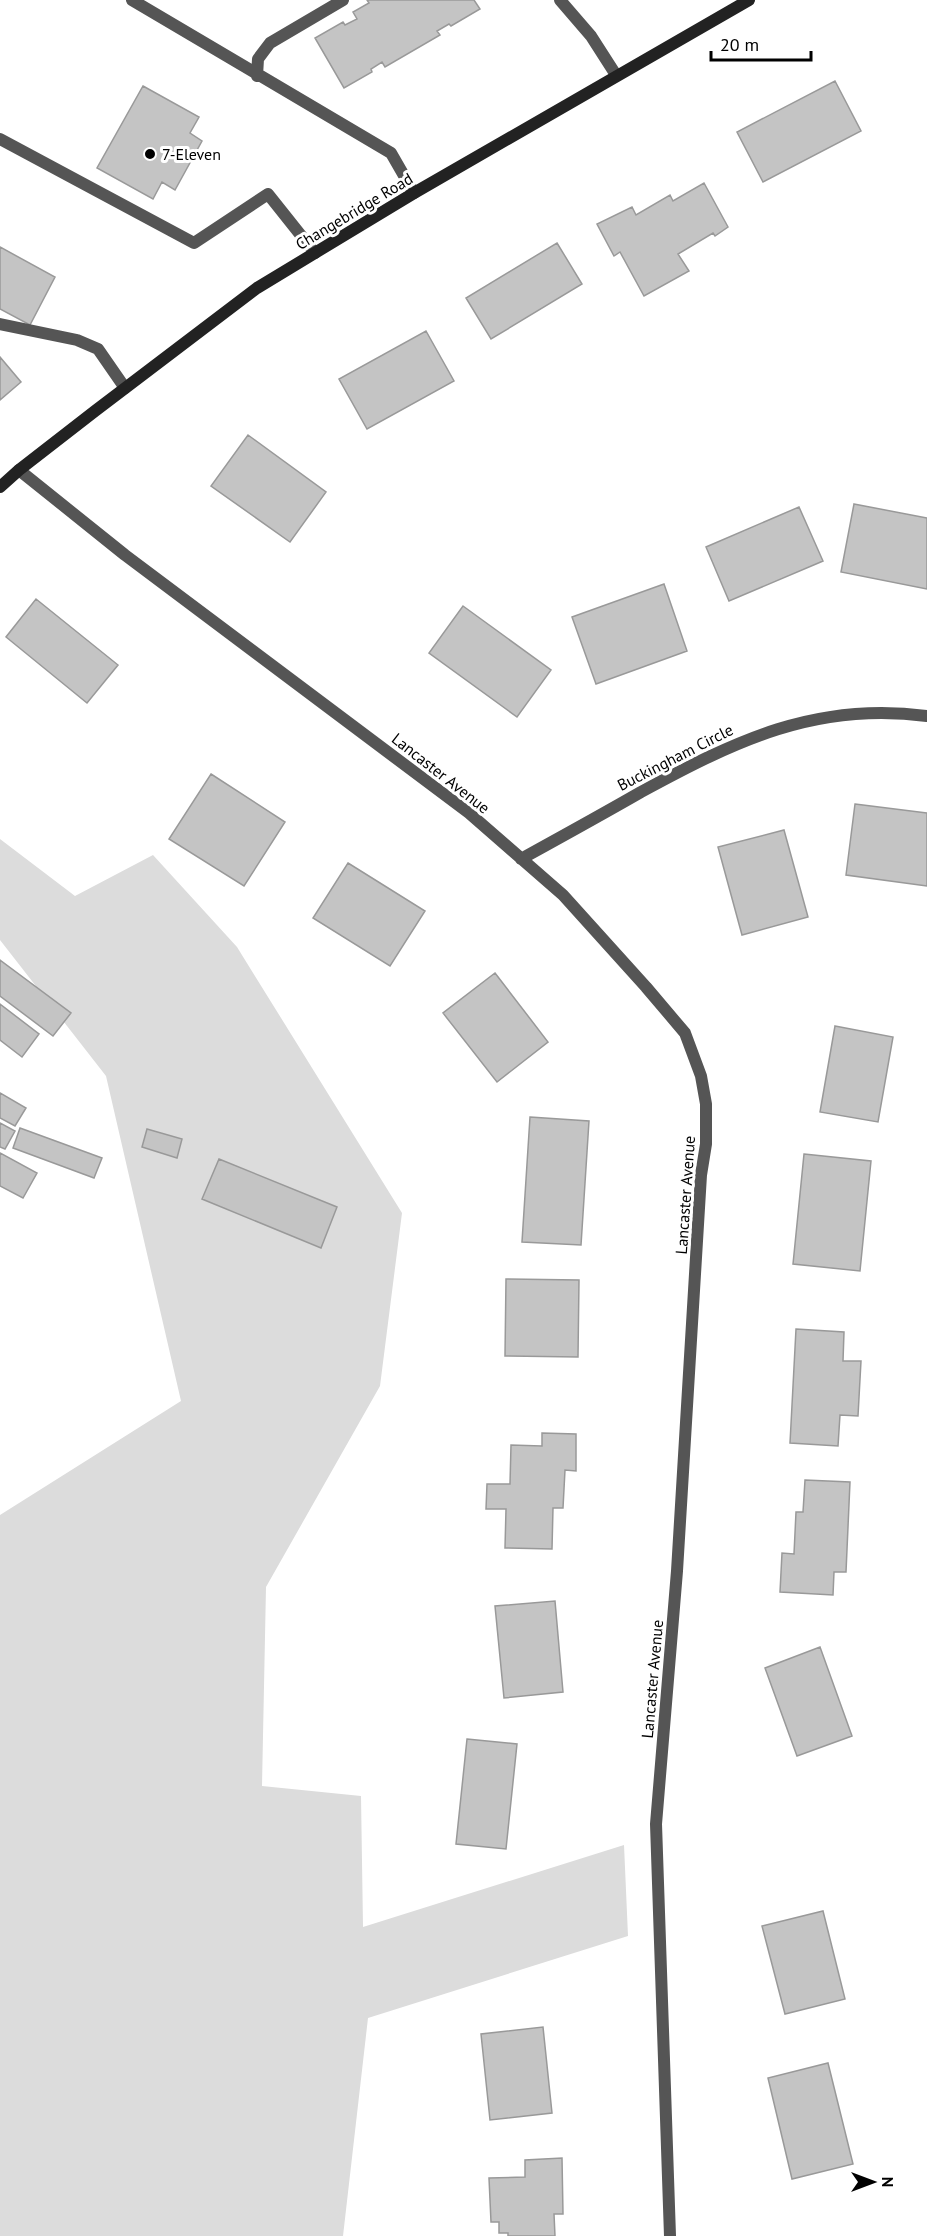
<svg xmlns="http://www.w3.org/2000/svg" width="927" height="2236" font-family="'PT Sans',sans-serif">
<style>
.green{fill:#dcdcdc}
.building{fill:#c4c4c4;stroke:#999;stroke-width:1.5}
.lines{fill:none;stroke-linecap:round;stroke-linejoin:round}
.lane{stroke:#555;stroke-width:12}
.street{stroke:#555;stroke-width:12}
.secondary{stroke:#222;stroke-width:12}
.poi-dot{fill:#000;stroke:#fff;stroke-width:2}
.labels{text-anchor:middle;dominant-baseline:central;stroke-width:6;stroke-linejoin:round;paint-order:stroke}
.poi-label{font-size:16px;fill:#000;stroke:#fff;text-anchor:start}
.street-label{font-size:16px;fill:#000;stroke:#fff}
</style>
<rect width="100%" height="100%" fill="#fff"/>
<path class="green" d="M0,839l75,57 78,-41 84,92 165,266 -22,173 -114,201 -4,199 99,10 2,131 261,-82 4,91 -260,82 -25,218h-343v-721l181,-114 -75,-325 -106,-136z"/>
<path class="building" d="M367,0h107l6,9 -29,17 -2,-2 -12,7 3,4 -55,32 -3,-5 -11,7 1,3 -28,16 -29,-50 28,-16 2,3 12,-6 -4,-7 16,-9z
M835,81l26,50 -98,51 -26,-50z
M143,86l56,31 -9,16 12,8 -27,49 -13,-8 -9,17 -56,-31z
M704,183l24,44 -13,9 -2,-3 -35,21 11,17 -45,25 -24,-44 -6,4 -17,-32 35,-17 4,8 34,-20 3,6z
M557,243l25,41 -91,55 -25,-41z
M0,247l55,30 -25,48 -30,-16z
M426,331l28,50 -87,48 -28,-50z
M0,357l21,25 -21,18z
M248,435l78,57 -36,50 -79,-56z
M854,504l73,14v71l-86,-17z
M799,507l24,54 -94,40 -23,-54z
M664,584l23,67 -91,33 -24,-67z
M36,599l82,66 -31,38 -81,-66z
M463,606l88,64 -34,47 -88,-64z
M211,774l74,48 -41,64 -75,-47z
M855,804l72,9v73l-81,-11z
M784,830l24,87 -66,18 -24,-88z
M348,863l77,48 -35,55 -77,-48z
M0,960l71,53 -18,23 -53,-40z
M495,973l53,69 -51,40 -54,-69z
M0,1004l39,30 -17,23 -22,-17z
M835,1026l58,11 -15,85 -58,-10z
M0,1093l26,15 -11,18 -15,-8z
M530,1117l59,4 -8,124 -59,-3z
M0,1123l15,8 -10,18 -5,-2z
M20,1128l82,30 -8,20 -81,-30z
M147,1129l35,10 -5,19 -35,-11z
M0,1153l37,20 -14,25 -23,-12z
M804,1154l67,7 -11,110 -67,-7z
M219,1159l118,48 -16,41 -119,-49z
M506,1279l73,1 -1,77 -73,-1z
M796,1329l48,3 -1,29h18l-3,55 -18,-1 -2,31 -48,-3z
M542,1433l34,1v37l-11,-1 -2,38h-10l-1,41 -47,-1 1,-39h-20l1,-25h23l1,-39 31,1z
M805,1480l45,2 -4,90h-12l-1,23 -53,-3 2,-39 12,1 2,-42h7z
M555,1601l8,91 -59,6 -9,-92z
M820,1647l32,89 -55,20 -32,-88z
M467,1739l50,5 -11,105 -50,-5z
M823,1911l22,88 -60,15 -23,-88z
M543,2027l9,86 -62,7 -9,-86z
M828,2063l25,101 -61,15 -24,-101z
M562,2158l1,56h-9l1,22h-47v-3h-9v-11h-8l-2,-44 36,-1v-17z"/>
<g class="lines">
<path class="lane" d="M132,0l259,153 23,40
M560,0l31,36 25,39
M257,76l1,-17 12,-16 73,-43
M0,139l194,104 74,-49 47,59
M0,324l77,16 21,9 27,39"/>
<path class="street" d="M19,470l106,85 344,258 94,82 83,92 39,46 16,43 5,28v40l-5,31 -24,396 -21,253 14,412
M521,859c40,-22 80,-44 120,-67 94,-51 175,-91 286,-76"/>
<path class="secondary" d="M0,487l19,-17 76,-59 162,-123 157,-95 335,-193"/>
</g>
<circle class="poi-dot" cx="150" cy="154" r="6"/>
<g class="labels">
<g class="poi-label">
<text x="162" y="154">7-Eleven</text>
</g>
<g class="street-label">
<text transform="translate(354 211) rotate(-31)">Changebridge Road</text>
<text transform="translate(675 757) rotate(-27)">Buckingham Circle</text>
<text transform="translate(441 773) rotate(38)">Lancaster Avenue</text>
<text transform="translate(685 1195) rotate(-86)">Lancaster Avenue</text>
<text transform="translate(652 1679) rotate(-85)">Lancaster Avenue</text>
</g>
</g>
<g transform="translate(873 2182) rotate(90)" stroke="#ffffff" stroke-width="4.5" paint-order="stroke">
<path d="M0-4.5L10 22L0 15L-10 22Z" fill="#000000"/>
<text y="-9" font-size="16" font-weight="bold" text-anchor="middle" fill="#000000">N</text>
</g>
<path d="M711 51v9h100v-9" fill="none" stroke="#000000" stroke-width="3"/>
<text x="720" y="51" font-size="18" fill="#000000" stroke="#ffffff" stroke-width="4.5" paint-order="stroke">20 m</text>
</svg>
